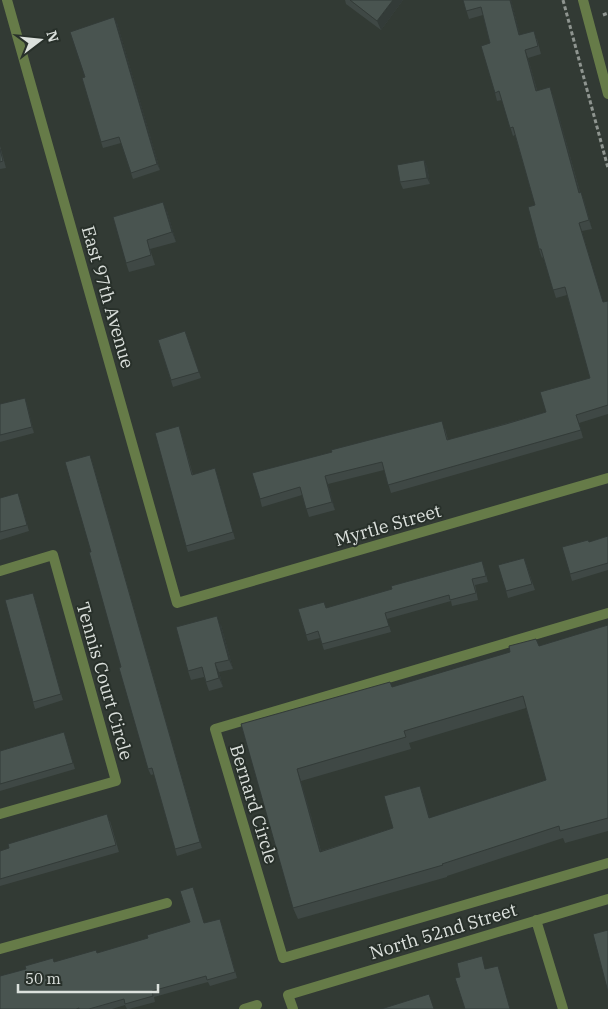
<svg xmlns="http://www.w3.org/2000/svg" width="608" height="1009" font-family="'IBM Plex Serif',serif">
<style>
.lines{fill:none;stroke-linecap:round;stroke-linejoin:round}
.path{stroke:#8f9590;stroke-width:3;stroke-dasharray:4 2.5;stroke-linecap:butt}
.minor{stroke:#667b48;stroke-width:10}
.wall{fill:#3f4845;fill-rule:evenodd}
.shaded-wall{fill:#333b38}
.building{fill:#495450;stroke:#333b38;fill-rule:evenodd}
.labels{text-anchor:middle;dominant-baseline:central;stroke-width:4;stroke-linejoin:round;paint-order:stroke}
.street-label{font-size:18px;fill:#dce1dd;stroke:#28302a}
</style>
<rect width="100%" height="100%" fill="#323a34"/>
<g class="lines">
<path class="path" d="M563,0l45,168
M603,15l5,-2"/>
<path class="minor" d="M7,0l170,603 431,-125
M583,0l25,94
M0,571l53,-16 63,226 -116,33
M608,613l-393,116 68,229 325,-95
M536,920l27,89
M0,949l167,-46
M244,1009l13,-4
M293,1009l-5,-14 320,-96"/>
</g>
<path class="wall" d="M345,0h58l-22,30 -35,-26z
M463,0h48l9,35 17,4 4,15 -13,4 9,32 16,5 27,97 4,8 8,29 -10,2 21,71 5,-1v113l-29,9 4,15 -192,55 -7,-23 -56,14 7,26 -26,7 -7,-22 -40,12 -2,-8 185,-70 3,11 98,-28 44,-34 -23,-83 -11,3 -13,-41 -1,1 -3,-9 -4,-44 -20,-70 -2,1 -11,-36 -5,1 -2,-8 -5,-50 -7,-28 -14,4z
M117,23l43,147 -27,9 -12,-36 -18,5 -2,-6 -16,-65z
M0,146l6,22 -6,1z
M424,160l3,7 3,17 -27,5 -3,-7z
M167,211l9,31 -26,7 5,16 -26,7 -3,-9z
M185,331l16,47 -28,9 -15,-47z
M0,404h27l7,29 -34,9z
M179,426l14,49 22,-7 20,71 -47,13 -2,-6z
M92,461l110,387 -25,8 -23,-82 -3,1 -3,-6 -57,-217z
M0,498l20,1 9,32 -29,9z
M608,536v34l-36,11 -2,-7 19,-32z
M526,564l9,26 -27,8 -2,-7z
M484,567l4,15 -13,3 3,15 -26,6 -1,-5 -64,18 4,13 -67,18 -4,-12 -12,3 -2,-6z
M33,593l30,107 -28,9 -2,-7z
M221,625l12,44 -14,3 4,15 -14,4 -5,-14 -13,3 -3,-9z
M608,625v206l-43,12 -2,-5 -116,38v1l-149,42 -5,-11 -52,-184 151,-37 147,-41zM526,708l20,72 -116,38 -10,-32 -27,42 -72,23 -20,-70 110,-32 -2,-6z
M64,732l11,37 -75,22v-40z
M110,821l9,31 -119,34v-35z
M205,923l17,2 15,53 -27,8 -2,-4 -54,15 1,5 -26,7h-2l-2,-4 -13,4h-112l55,-47 42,-9z"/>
<path class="shaded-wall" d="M393,0h10l-22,30 -4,-9z
M510,0h1l11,43 -3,-8z
M114,17l3,6 43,147 -3,-6z
M525,50l3,8 11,41 -3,-8z
M550,87l3,8 29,106 -3,-8z
M424,160l3,7 3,17 -3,-6z
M581,192l3,8 8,29 -3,-9z
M163,202l4,9 9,31 -4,-10z
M579,223l3,8 24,79 -3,-8z
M25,398l2,6 7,29 -2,-6z
M90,455l2,6 110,387 -2,-6z
M325,476l3,8 7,26 -3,-8z
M33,593l2,6 28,101 -2,-6z
M217,616l4,9 12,44 -4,-9z
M215,663l4,9 4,15 -4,-9z
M297,769l4,12 23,82 -4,-11z
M420,786l4,12 10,32 -5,-12z"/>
<path class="building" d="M350,0h43l-16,21z
M463,0h47l9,35 15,-4 4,15 -13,4 11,41 14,-4 29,106 2,-1 8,28 -10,3 24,79 5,-1v104l-32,10 5,15 -193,55 -6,-23 -57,14 7,26 -26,7 -6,-22 -40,12 -8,-26 80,-21 -1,-2 111,-29 5,19 59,-16 40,-12 -6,-20 50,-14 -25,-91 -12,3 -12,-41h-2l-11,-42 7,-2 -22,-78 -3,1 -11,-37 -4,2 -14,-47 9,-3 -9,-36 -15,4z
M114,17l43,147 -26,9 -12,-36 -18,5 -19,-64 3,-1 -15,-45z
M0,149l3,12 -3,1z
M424,160l3,18 -27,4 -3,-17z
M163,202l9,30 -25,8 4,15 -25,8 -13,-46z
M185,331l14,41 -28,8 -13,-40z
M25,398l7,29 -32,8v-31z
M179,426l13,49 23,-7 18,64 -47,14 -31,-113z
M90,455l110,387 -25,7 -23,-81 -4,1 -29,-101 2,-1 -32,-115h2l-26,-90z
M18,493l9,32 -27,7v-34z
M608,536v27l-38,11 -8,-27 26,-7 1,2z
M524,558l8,26 -26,7 -8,-26z
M482,561l4,15 -14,3 4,14 -26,7 -1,-5 -64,18 4,13 -67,18 -4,-13 -12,4 -8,-26 26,-7 2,6 66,-19 -1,-3z
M33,593l28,101 -28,8 -28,-102z
M217,616l12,44 -14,3 4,15 -13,4 -4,-15 -14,4 -12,-44z
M608,625v193l-48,13 -1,-5 -117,38 1,1 -150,43 -52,-184 149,-42 2,5 118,-35 -1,-6 27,-7 3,7zM523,696l23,84 -117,38 -9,-32 -36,10 9,32 -73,24 -23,-83 109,-32 -2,-6z
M64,732l9,31 -73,21v-33z
M107,814l9,31 -116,34v-28l9,-3 -1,-4z
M193,887l11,36 16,-4 15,53 -28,8 -1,-4 -54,15 1,5 -28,8 -1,-5 -35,10h-10v-1l-3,1h-76v-33l26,-7 -1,-3 28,-8 1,4 42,-12 1,3 51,-15 -1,-3 43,-13 -10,-31z
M608,930v62l-15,-58z
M482,956l3,13 13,-3 12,43h-45l-10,-31 5,-1 -3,-14z
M429,994l5,15h-53z"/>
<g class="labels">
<g class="street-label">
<text transform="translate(108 297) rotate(74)">East 97th Avenue</text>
<text transform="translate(388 525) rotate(-16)">Myrtle Street</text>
<text transform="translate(105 681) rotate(74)">Tennis Court Circle</text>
<text transform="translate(254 804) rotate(73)">Bernard Circle</text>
<text transform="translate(443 931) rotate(-17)">North 52nd Street</text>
</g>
</g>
<g transform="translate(40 40) rotate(74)" stroke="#28302a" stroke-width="4" paint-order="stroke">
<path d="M0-4L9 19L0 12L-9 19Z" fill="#dce1dd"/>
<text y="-8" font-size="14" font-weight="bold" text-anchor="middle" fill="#dce1dd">N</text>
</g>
<path d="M18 984v8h140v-8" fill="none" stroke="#dce1dd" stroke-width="2.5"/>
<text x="25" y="984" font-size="15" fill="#dce1dd" stroke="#28302a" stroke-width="4" paint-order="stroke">50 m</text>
</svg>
